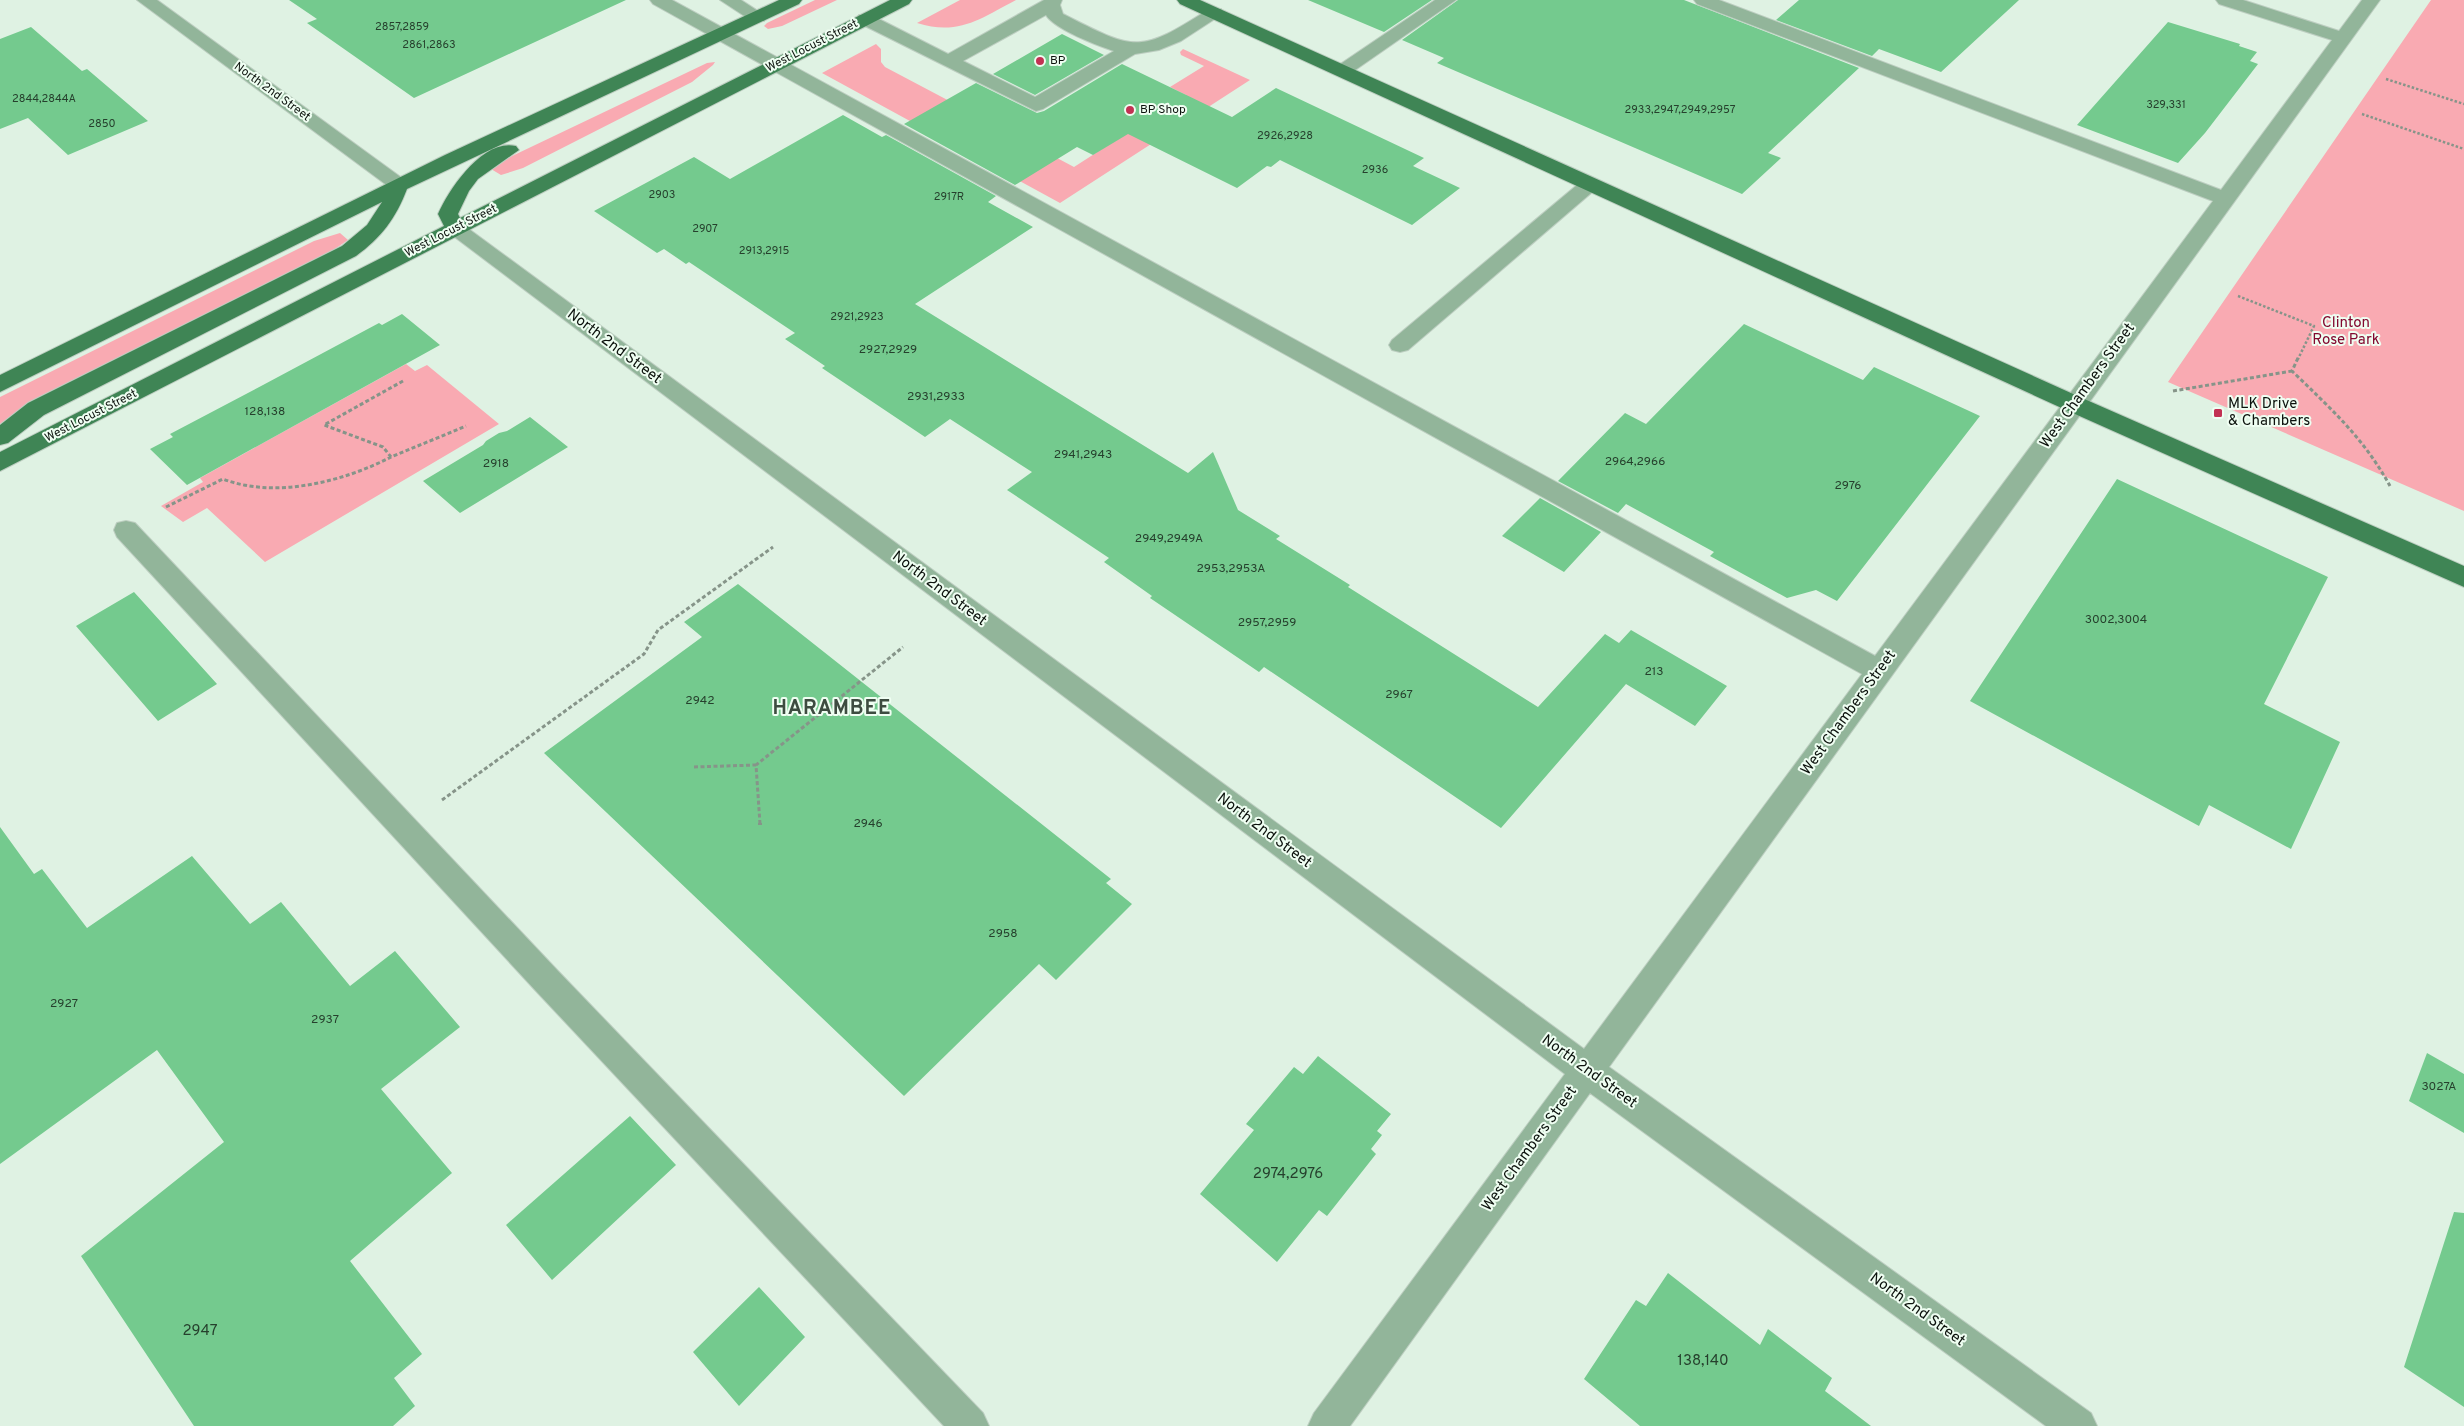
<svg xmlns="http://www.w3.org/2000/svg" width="2464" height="1426" font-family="Overpass,sans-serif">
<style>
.green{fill:#f9aab2}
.building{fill:#74ca8e}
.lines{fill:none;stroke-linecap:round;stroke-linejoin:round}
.minor-casing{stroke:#bdcec1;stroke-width:2}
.major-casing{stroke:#bdcec1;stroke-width:2}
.path-far2{stroke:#869489;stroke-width:2.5;stroke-dasharray:2.5 2;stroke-linecap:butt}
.path-far1{stroke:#869489;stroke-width:3;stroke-dasharray:4 2.5;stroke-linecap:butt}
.path{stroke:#869489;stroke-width:4;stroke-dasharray:4.5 3;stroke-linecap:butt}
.minor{fill:#92b59a;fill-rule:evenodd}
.major{fill:#3f8555;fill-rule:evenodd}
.poi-dot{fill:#c23253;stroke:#effef2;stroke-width:2}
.labels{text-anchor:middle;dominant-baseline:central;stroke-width:4;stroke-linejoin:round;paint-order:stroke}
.far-number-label{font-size:11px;fill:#26402d}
.far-street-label{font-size:12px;fill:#0c120d;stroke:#effef2}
.far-poi-label{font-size:12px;fill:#0c120d;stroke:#effef2;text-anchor:start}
.number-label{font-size:12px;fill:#26402d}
.park-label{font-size:15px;fill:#82082f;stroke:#effef2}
.street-label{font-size:15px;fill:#0c120d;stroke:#effef2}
.poi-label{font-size:15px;fill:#0c120d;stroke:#effef2;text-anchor:start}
.near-number-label{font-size:15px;fill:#26402d}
.district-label{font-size:20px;font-weight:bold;letter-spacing:1px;fill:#3d4c40;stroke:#effef2}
</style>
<rect width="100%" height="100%" fill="#dff2e3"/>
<path class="green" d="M815,0h22l-55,26 -14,3 -4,-3 3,-3z
M960,0h56c-36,19 -58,36 -99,23z
M2431,0h33v511l-296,-129z
M876,44l5,5v13l4,5 189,100 112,-72 -16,-8 34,-21 -23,-11 -1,-3 3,-3 67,31 -190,123 -238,-130z
M715,62l-2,3 -21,17 -169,86 -22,7 -10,-6 19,-12 197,-94z
M340,233l8,7 -25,17 -300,150 -23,17v-27l314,-156z
M406,364l9,7 12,-6 72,59 -234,138 -58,-54 -24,14 -22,-16 42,-24 -3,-4z"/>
<path class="building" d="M289,0h337l-212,98 -107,-75 10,-4z
M1308,0h124l-48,32z
M1458,0h226l175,68 -91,85 13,5 -39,36 -305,-131 7,-5 -42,-18z
M1799,0h220l-78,72 -62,-23 -7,7 -96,-36z
M2168,22l72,22 -1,2 18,6 -7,9 8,3 -53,69 -27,30 -101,-38z
M31,27l51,44 5,-2 61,52 -80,34 -40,-37 -28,11v-90z
M1062,34l42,21 -69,40 -42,-21z
M1122,64l110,53 44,-29 148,70 -11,8 47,22 -48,37 -132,-65 -9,7 -4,-1 -30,22 -109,-54 -35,21 -16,-8 -62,38 -111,-61 72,-41 61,30 7,-2z
M843,115l39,22 4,-2 110,61 -8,6 45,25 -118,77 273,169 25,-21 25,58 42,26 -4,3 74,46 -2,2 190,120 67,-73 14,9 12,-13 96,56 -32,40 -69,-42 -125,144 -237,-161 -5,5 -109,-74 2,-2 -48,-34 5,-4 -102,-68 25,-18 -82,-53 -25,18 -103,-69 3,-2 -40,-27 10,-6 -106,-71 -3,2 -22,-15 -7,4 -63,-42 100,-54 36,22z
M402,314l38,31 -253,140 -37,-36 23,-12 -3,-3 93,-49 116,-62 3,2z
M1744,324l119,56 11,-13 106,49 -143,185 -21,-11 -29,8 -77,-42 4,-4 -88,-48 -8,9 -60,-32 67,-68 21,11z
M530,417l38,30 -108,66 -37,-32 60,-36 3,-4 13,-8 8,-2z
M2117,479l211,98 -64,127 76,38 -49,107 -82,-44 -10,21 -229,-125z
M1540,498l61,34 -37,40 -62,-36z
M738,584l373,295 -5,4 26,21 -76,76 -17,-16 -135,132 -360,-343 158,-116 -18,-15z
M134,592l83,92 -59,37 -82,-95z
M0,827l34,47 8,-5 45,59 105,-72 58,68 31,-22 69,84 45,-35 65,76 -79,62 71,84 -102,88 72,93 -28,24 21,28 -22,20h-199l-113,-170 143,-114 -67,-92 -157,114z
M2427,1053l37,21v59l-55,-32z
M1318,1056l73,58 -14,17 5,4 -11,14 5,5 -49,62 -8,-6 -42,52 -77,-68 54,-64 -8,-6 48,-57 9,7z
M630,1116l46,49 -124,115 -46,-55z
M2454,1212l10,1v194l-60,-40z
M1668,1273l92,72 8,-16 64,49 -7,13 46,35h-231l-56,-47 52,-79 10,6z
M759,1287l46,50 -66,69 -46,-54z"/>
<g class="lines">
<g class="minor-casing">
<path id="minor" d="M137,0h20l249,181 3,4 -3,4 -7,2 -7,-2z
M650,0h22l1203,656 338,-455 -516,-197 -3,-4h25l502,190 111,-150 -113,-36 -3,-4h27l96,31 23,-31h18l-771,1067 482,346 6,13h-51l-456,-333 -240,333h-42l6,-13 251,-339 -1117,-842 -3,-4 3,-4 7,-2 7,2 1122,825 278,-375 -1209,-670z
M720,0h21l26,17 -3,4h-12z
M1044,0h18l-2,5 3,9c73,37 76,40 146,-5h12l3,4 -43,28 -22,9 -24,4 -92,55 -7,2 -177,-88 -3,-4 3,-4h12l77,39zM1046,15c8,14 52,31 68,36l-79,46 -72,-36z
M1435,0h21l-108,75h-12l-3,-4 3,-4z
M1590,178l7,2 3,4 -3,4 -189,162 -8,2 -8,-2 -3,-5 3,-5 191,-160z
M126,521l9,2 423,448 425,442 6,13h-45l-408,-435 -419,-454 -3,-7 3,-7z"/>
</g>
<g class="major-casing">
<path id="major" d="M779,0h23l-3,4 -392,185c-11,29 -26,49 -51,67l-312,159 -36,28 -8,2v-20l28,-22 314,-157 25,-21 15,-23 -382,190v-17l445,-220z
M890,0h22l-3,4 -909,467v-19l444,-226 -6,-12c11,-25 45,-76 78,-68l3,4 -41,29 -9,12 -11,23 2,4z
M1177,0h23l882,398 382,168v21l-398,-177 -886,-406z"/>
</g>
<path class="path-far2" d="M2386,79l78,25
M2362,114l102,35
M2238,296l76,30 -16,33"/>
<path class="path-far1" d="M2298,358l-6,13c39,38 71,66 98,115
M403,381l-79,44 59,22 8,10 75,-31
M2173,391l119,-20
M166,507l57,-28c51,20 120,3 168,-22
M694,767l62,-2
M442,800l202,-146 14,-24 115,-83
M760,824l-4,-59 147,-118"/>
<path class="path" d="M760,823v2"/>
<use href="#minor" class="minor"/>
<use href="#major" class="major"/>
</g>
<g class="poi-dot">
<circle cx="1040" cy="61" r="5"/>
<circle cx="1130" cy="110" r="5"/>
<rect x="2213" y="408" width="10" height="10" rx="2.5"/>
</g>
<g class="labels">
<g class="far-number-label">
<text x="402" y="27">2857,2859</text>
<text x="429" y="45">2861,2863</text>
<text x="44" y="99">2844,2844A</text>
<text x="2166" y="105">329,331</text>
<text x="1680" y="110">2933,2947,2949,2957</text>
<text x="102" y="124">2850</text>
<text x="1285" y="136">2926,2928</text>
<text x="1375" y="170">2936</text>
<text x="662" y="195">2903</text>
<text x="949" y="197">2917R</text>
<text x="705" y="229">2907</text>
<text x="764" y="251">2913,2915</text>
<text x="857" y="317">2921,2923</text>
</g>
<g class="far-street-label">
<text transform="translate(812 46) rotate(-27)">West Locust Street</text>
<text transform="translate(272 92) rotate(36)">North 2nd Street</text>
<text transform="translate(451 231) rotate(-27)">West Locust Street</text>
<text transform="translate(91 416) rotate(-27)">West Locust Street</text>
</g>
<g class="far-poi-label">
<text x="1050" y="61">BP</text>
<text x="1140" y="110">BP Shop</text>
</g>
<g class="number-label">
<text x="888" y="350">2927,2929</text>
<text x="936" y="397">2931,2933</text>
<text x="265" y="412">128,138</text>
<text x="1083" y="455">2941,2943</text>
<text x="1635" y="462">2964,2966</text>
<text x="496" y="464">2918</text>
<text x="1848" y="486">2976</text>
<text x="1169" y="539">2949,2949A</text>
<text x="1231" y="569">2953,2953A</text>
<text x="2116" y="620">3002,3004</text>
<text x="1267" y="623">2957,2959</text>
<text x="1654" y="672">213</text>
<text x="1399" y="695">2967</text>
<text x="700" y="701">2942</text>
<text x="868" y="824">2946</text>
<text x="1003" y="934">2958</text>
<text x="64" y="1004">2927</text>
<text x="325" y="1020">2937</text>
<text x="2439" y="1087">3027A</text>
</g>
<g class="park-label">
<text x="2346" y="323">Clinton<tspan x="2346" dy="17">Rose Park</tspan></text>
</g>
<g class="street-label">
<text transform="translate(614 347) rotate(37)">North 2nd Street</text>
<text transform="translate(2088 386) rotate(-54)">West Chambers Street</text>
<text transform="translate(939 589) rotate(37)">North 2nd Street</text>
<text transform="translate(1849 713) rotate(-54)">West Chambers Street</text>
<text transform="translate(1264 831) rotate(37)">North 2nd Street</text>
<text transform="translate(1589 1072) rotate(36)">North 2nd Street</text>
<text transform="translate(1530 1149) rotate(-54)">West Chambers Street</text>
<text transform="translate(1917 1310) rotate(36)">North 2nd Street</text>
</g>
<g class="poi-label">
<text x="2228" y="404">MLK Drive<tspan x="2228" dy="17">&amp; Chambers</tspan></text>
</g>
<g class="near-number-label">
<text x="1288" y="1174">2974,2976</text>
<text x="200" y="1331">2947</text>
<text x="1703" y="1361">138,140</text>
</g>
<g class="district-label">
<text x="832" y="709">HARAMBEE</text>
</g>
</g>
</svg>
